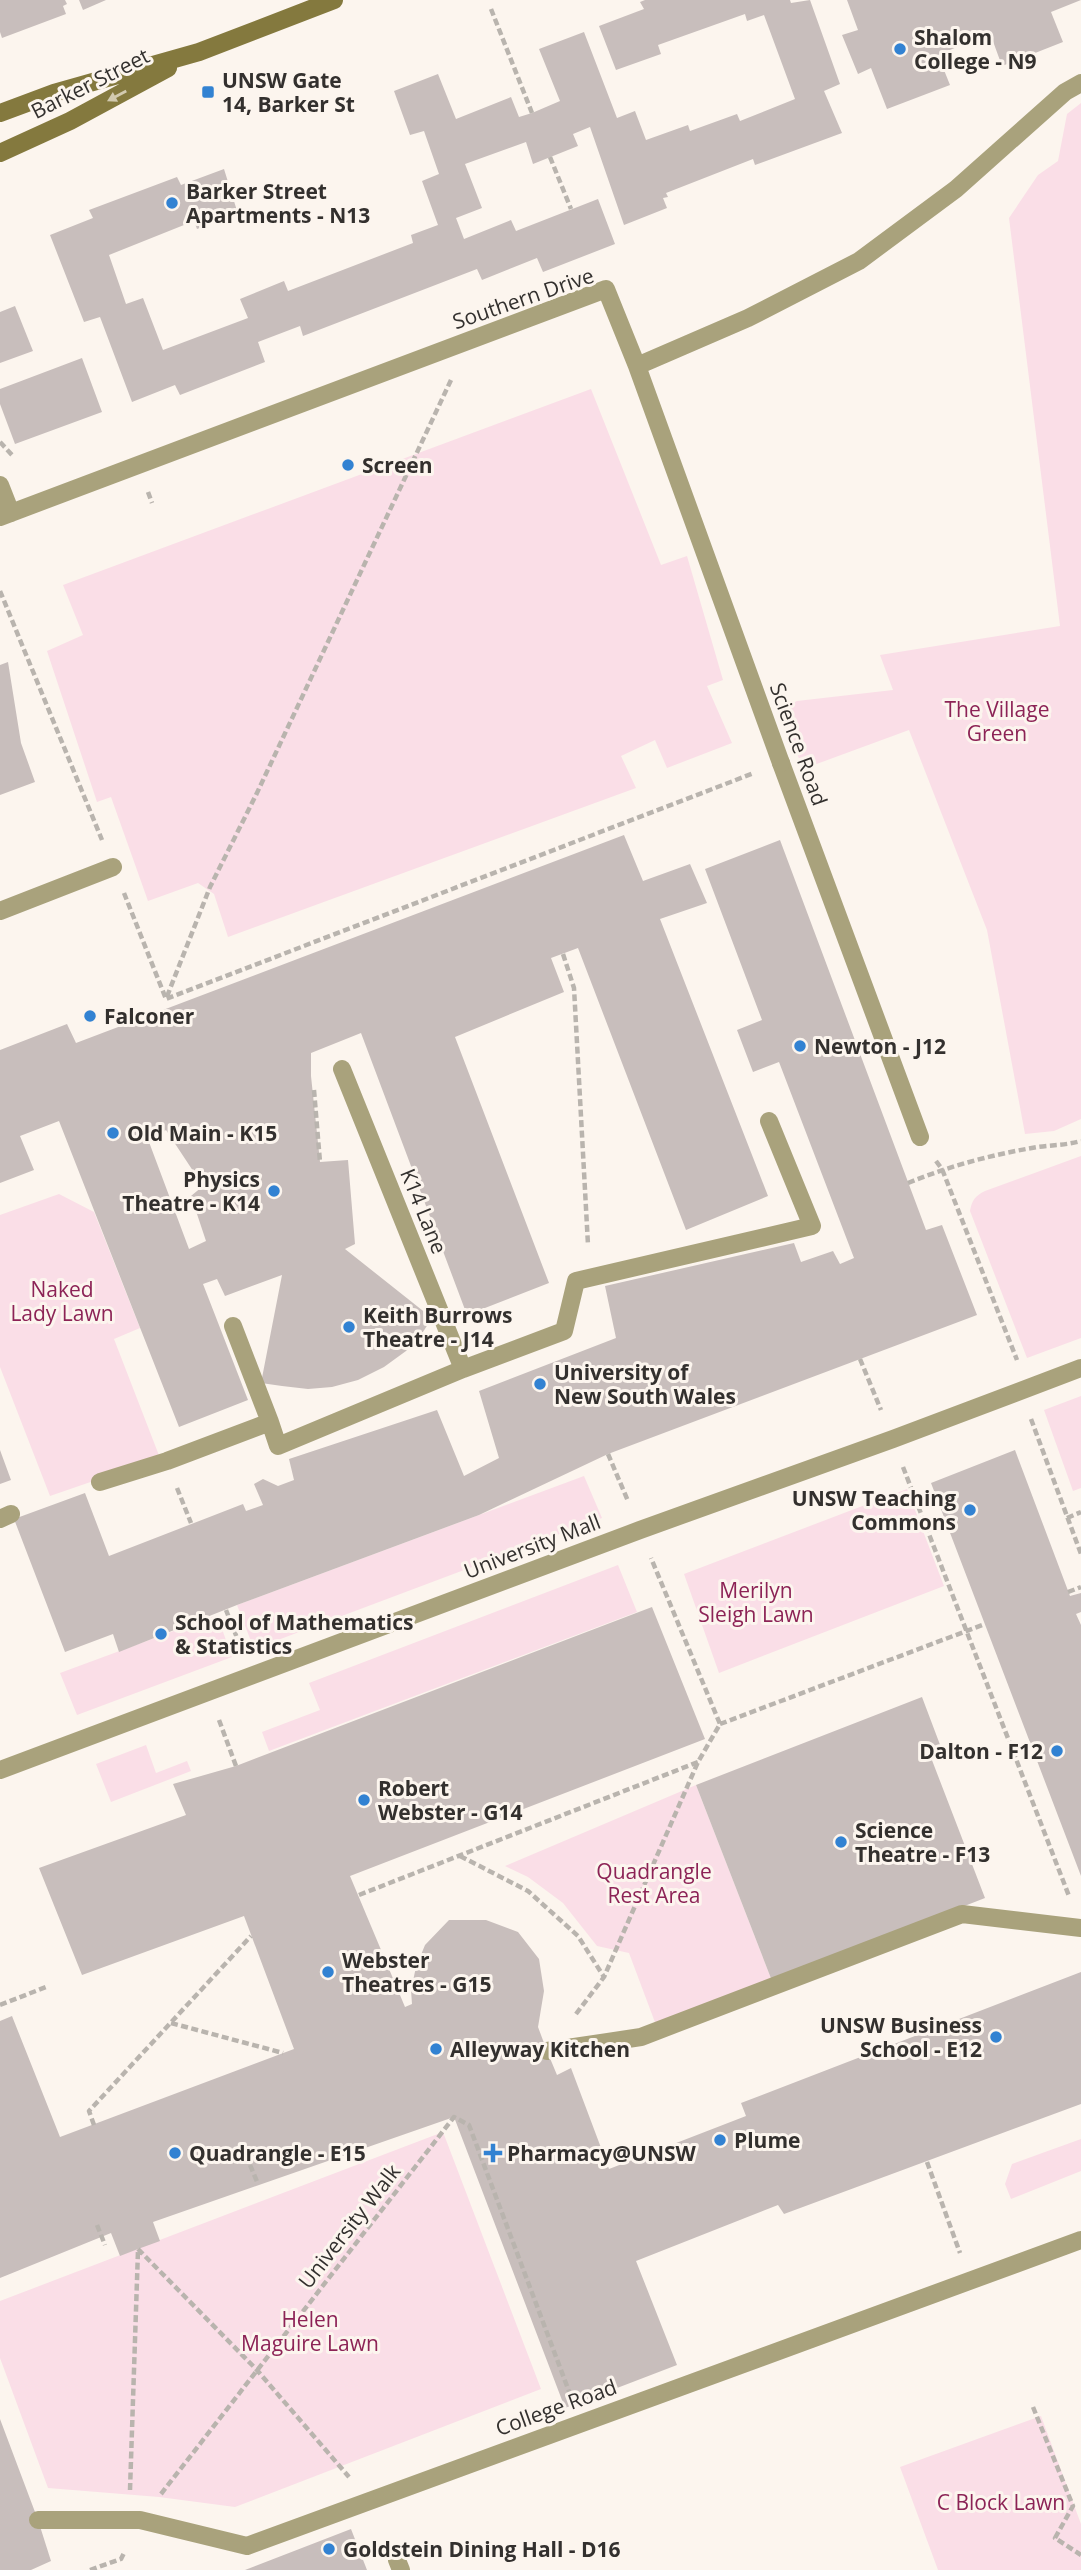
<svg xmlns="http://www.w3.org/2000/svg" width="1081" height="2570" font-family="'Open Sans',sans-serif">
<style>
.green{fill:#fadee7}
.building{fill:#c8bebc;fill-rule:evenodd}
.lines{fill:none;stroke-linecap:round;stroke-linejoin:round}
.path{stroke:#b9b4ae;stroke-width:4.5;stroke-dasharray:7 3.5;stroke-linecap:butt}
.service{stroke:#a9a27c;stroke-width:18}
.pedestrian{stroke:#a9a27c;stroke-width:18}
.minor{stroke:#a9a27c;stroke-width:18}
.secondary{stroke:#84793e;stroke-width:18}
.oneway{fill:#d2cab0}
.poi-dot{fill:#3282d2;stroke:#fcf5ee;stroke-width:2.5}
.labels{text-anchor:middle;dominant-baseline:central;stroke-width:6;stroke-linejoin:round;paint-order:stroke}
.poi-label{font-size:21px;font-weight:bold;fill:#33302e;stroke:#fcf5ee;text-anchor:start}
.street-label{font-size:21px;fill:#33302e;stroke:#fcf5ee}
.park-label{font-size:21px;fill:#8c2356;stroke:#fcf5ee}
</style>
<rect width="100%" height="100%" fill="#fcf5ee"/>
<path class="green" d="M1081,103v1016l-27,12 -29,3 -38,-204 -78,-200 -106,39 -18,-47 6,-18 6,-3 96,-11 -13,-35 180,-29 -51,-408 29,-43 20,-14 9,-47z
M591,389l70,176 26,-9 36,124 -16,6 25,57 -65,25 -12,-28 -34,16 15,32 -408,149 -14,-43 -16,-11 -50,18 -37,-104 -14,5 -50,-151 36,-16 -20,-50z
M1081,1156v182l-54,20 -57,-147c2,-11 5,-15 15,-20z
M59,1194l35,18 46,116 -26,11 46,119 -110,38 -50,-129v-152z
M1081,1396v92l-8,3 -29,-81z
M584,1476l18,42 -348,131 -17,-44z
M907,1489l37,97 -225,87 -35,-99z
M618,1565l19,47 -368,139 -7,-19 58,-22 -11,-27z
M217,1615l15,42 -155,58 -17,-42z
M146,1745l10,28 31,-12 4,10 -80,31 -15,-38z
M696,1785l76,196 -116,44 -27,-72 -32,-7 -34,-43 -35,-26 -23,-11z
M443,2132l98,257 -306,118 -76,-10 -111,-9 -48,-130v-57z
M1081,2139v32l-70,28 -6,-15 7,-20z
M1041,2416l40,108v46h-143l-38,-103z"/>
<path class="building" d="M0,0h65l2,4 -4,2 3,8 -64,24 -2,-6z
M79,0h27l-23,10z
M645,0h145l1,3 19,-3 30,84 -16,7 18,42 -87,32 -2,-6 -87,34 2,4 -5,1 4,10 -43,17 -34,-98 -17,7 5,12 -45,18 -7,-22 -61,22 17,44 -26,10 8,21 47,-19 5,11 82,-32 17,45 -72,28 -6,-14 -55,22 -5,-11 -174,67 -3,-10 -42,16 7,20 -85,33 -5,-10 -43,17 -32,-85 -16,5 -34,-87 43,-17 -4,-8 88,-33 4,8 43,-16 14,45 -41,15 -3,-8 -85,34 17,49 17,-6 20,52 85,-32 -8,-19 44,-18 4,10 125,-48 -2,-8 27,-10 -16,-44 17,-7 -15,-43 -14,4 -16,-44 44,-17 18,45 55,-22 8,20 13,-4 28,-12 -21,-52 45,-17 33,86 18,-7 11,29 42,-15 2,6 47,-17 3,7 55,-22 -31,-84 -17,6 -2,-7 -87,31 3,9 -45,16 -17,-44 45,-17 -4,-7z
M847,0h234l-30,12 12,30 -61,24 -12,-33 -52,22 12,30 -63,24 -16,-41 -13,6 -16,-39 16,-5z
M15,306l18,45 -33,12v-51z
M82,358l20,54 -87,32 -15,-40v-15z
M8,662l13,81 14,39 -35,13v-130z
M624,835l19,46 47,-17 17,39 -47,16 108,277 -82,34 -108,-282 -27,10 13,34 -109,45 94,246 -82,32 -106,-282 -50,20v23l9,86 28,-2 7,84 -10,5 87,69 -11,17 -15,16 -22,16 -26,13 -26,7 -24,2 -26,-3 -21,-3 21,-108 -57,21 -8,-17 -14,5 45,116 -69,27 -120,-306 -39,15 14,34 -34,13v-133l67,-26 9,19zM166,1130l37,56 -12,10 15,45 -17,8 -40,-107z
M780,840l146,390 16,-5 35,90 -369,139 -129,61 -242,90 -118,47 -6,-18 -48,18 -51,-133 71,-26 24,63 134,-52 3,7 17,-6 -9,-21 9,-5 15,7 16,-6 -5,-21 148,-49 27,66 35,-18 -20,-67 137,-53 -11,-52 189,-43 7,19 32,-11 7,13 14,-6 -75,-196 -26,10 -16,-42 25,-10 -57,-151z
M0,1450l11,30 -11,4z
M1015,1450l55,146 11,-3v19l-5,2 5,11v251l-150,-393z
M652,1607l53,132 -355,137 55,131 7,-3 -1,-14 5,-23 9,-22 24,-25h37l32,12 21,27 5,32 -6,36 9,24 10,24 14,-7 38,101 137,-53 -5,-13 340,-131v132l-297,110 -6,-9 -142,56 41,104 -112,43 -111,-291 -301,105 7,19 -22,8 -18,7 -9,-23 -111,45v-257l12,-5 48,121 234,-88 -50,-133 -162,59 -43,-107 147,-53 -13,-31 63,-18z
M922,1697l20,53 -12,5 55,143 -213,83 -76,-196z
M0,2419l38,101 13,41 -20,9h-31z
M351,2529l16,41h-122z"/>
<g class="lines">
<path class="path" d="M491,9l41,104
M550,157l21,52
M451,380l-195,415 -46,92 -44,112 588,-226
M0,442l12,13
M148,492l4,11
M0,591l102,249
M124,893l42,106
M563,954l11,34 14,257
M314,1090l6,72
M936,1161l6,8 75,191
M908,1183c41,-17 86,-29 130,-36 15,-2 29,-2 43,-6
M860,1359l21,51
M1031,1419l50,135
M608,1454l20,47
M903,1467l166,429
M177,1488l14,35
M1067,1518l14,-6
M1068,1592l13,-5
M226,1610l15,38
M219,1720l17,46
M720,1724l265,-100
M460,1856l68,35 50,45 26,41
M359,1895l339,-133
M0,2005l46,-18
M576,2014l28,-37 94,-215 22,-38 -69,-166
M171,2023l112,30
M94,2125l-5,-14 162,-175
M927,2162l33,91
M250,2165l8,19
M97,2225l8,20
M138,2249l118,120 93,108
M1033,2407l40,99 -18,32 26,17
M130,2490l8,-240
M161,2494l293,-377 15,8 101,269
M90,2570l31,-11 4,-8"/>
<path class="service" d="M781,763l139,374
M0,911l113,-44
M342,1069l121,300
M233,1326l37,96
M100,1482l67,-21 103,-39 8,24 185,-77 101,-38 12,-50 236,-55 -43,-105
M0,1519l11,-5
M397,2560l4,10"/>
<path class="pedestrian" d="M0,1770l640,-240 253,-91 188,-71
M547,2051l94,-14 321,-123 119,14"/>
<path class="minor" d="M637,366l144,397
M0,485l11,28
M0,517l606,-228 31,77 111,-48 111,-57 97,-72 109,-97 16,-9
M38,2520h102l107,26 834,-306"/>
<path class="secondary" d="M0,113l54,-20 145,-41 135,-52
M0,153l70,-32 98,-53"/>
</g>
<defs><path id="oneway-solid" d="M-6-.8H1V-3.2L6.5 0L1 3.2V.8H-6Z" transform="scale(1.75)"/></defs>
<use class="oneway" href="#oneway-solid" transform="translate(117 96) rotate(152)"/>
<g class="poi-dot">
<circle cx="900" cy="49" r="7"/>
<rect x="201" y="85" width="14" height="14" rx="3.5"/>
<circle cx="172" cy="203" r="7"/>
<circle cx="348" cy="465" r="7"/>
<circle cx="90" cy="1016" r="7"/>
<circle cx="800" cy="1046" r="7"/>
<circle cx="113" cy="1133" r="7"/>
<circle cx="274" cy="1191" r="7"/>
<circle cx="349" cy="1327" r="7"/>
<circle cx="540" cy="1384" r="7"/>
<circle cx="970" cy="1510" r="7"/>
<circle cx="161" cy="1634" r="7"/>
<circle cx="1057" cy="1751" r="7"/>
<circle cx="364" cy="1800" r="7"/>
<circle cx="841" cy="1842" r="7"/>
<circle cx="328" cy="1972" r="7"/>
<circle cx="996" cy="2037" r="7"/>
<circle cx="436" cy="2049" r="7"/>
<circle cx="720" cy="2140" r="7"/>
<circle cx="175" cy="2153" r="7"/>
<path d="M489.5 2142.5h7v7h7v7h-7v7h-7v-7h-7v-7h7z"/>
<circle cx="329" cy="2549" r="7"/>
</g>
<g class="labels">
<g class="poi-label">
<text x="914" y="37">Shalom<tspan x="914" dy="24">College - N9</tspan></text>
<text x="222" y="80">UNSW Gate<tspan x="222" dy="24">14, Barker St</tspan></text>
<text x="186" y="191">Barker Street<tspan x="186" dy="24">Apartments - N13</tspan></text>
<text x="362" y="465">Screen</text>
<text x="104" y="1016">Falconer</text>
<text x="814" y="1046">Newton - J12</text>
<text x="127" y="1133">Old Main - K15</text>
<text x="260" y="1179" text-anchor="end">Physics<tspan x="260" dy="24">Theatre - K14</tspan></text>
<text x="363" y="1315">Keith Burrows<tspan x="363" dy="24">Theatre - J14</tspan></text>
<text x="554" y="1372">University of<tspan x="554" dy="24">New South Wales</tspan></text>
<text x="956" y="1498" text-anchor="end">UNSW Teaching<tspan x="956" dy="24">Commons</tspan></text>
<text x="175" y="1622">School of Mathematics<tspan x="175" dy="24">&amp; Statistics</tspan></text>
<text x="1043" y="1751" text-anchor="end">Dalton - F12</text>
<text x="378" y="1788">Robert<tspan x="378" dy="24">Webster - G14</tspan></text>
<text x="855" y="1830">Science<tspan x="855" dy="24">Theatre - F13</tspan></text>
<text x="342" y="1960">Webster<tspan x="342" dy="24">Theatres - G15</tspan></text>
<text x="982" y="2025" text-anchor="end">UNSW Business<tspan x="982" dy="24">School - E12</tspan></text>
<text x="450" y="2049">Alleyway Kitchen</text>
<text x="734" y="2140">Plume</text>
<text x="189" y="2153">Quadrangle - E15</text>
<text x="507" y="2153">Pharmacy@UNSW</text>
<text x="343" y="2549">Goldstein Dining Hall - D16</text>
</g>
<g class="street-label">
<text transform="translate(90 83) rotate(-27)">Barker Street</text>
<text transform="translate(523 298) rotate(-19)">Southern Drive</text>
<text transform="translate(799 744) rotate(70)">Science Road</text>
<text transform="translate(424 1211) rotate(68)">K14 Lane</text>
<text transform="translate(532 1546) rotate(-21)">University Mall</text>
<text transform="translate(349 2226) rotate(-52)">University Walk</text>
<text transform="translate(556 2407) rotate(-20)">College Road</text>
</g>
<g class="park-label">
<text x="997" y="709">The Village<tspan x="997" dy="24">Green</tspan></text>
<text x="62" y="1289">Naked<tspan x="62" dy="24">Lady Lawn</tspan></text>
<text x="756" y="1590">Merilyn<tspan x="756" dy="24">Sleigh Lawn</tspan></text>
<text x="654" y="1871">Quadrangle<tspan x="654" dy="24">Rest Area</tspan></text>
<text x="310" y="2319">Helen<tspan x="310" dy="24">Maguire Lawn</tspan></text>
<text x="1001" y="2502">C Block Lawn</text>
</g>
</g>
</svg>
